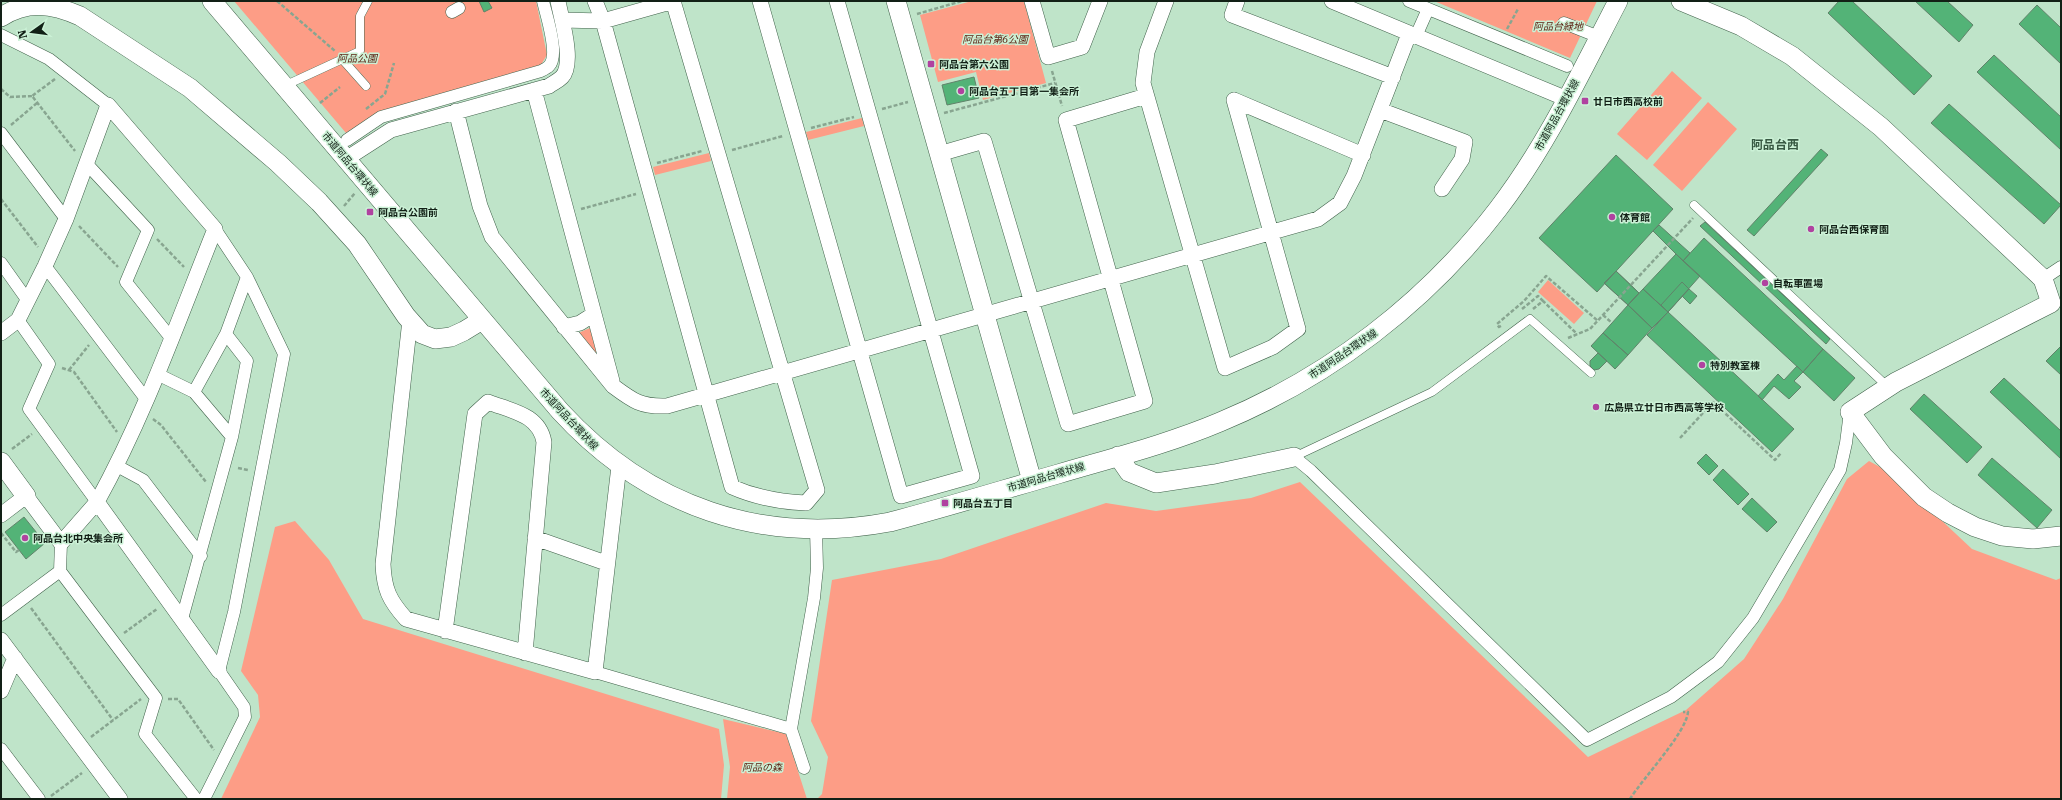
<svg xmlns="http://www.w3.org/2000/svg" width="2062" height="800" font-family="'Roboto Serif','Noto Sans JP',serif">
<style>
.green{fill:#fd9d86}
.building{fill:#53b377;stroke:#60836a}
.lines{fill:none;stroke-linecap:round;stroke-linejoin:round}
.service-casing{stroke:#41624b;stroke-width:9}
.pedestrian-casing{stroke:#41624b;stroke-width:13}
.minor-casing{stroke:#41624b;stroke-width:16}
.tertiary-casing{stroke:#41624b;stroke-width:20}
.path{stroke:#88a590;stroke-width:2.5;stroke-dasharray:4 2;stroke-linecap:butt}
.service{stroke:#fff;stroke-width:8}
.pedestrian{stroke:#fff;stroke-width:12}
.minor{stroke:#fff;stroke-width:15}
.tertiary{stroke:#fff;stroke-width:19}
.poi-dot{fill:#b042a0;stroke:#cbf1d6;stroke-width:1.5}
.labels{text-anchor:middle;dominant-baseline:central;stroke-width:3;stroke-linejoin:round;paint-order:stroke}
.park-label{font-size:10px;font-style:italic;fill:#5b1d0f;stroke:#cbf1d6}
.poi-label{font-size:10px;font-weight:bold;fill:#122016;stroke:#cbf1d6;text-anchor:start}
.street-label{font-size:10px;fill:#122016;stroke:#cbf1d6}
.quarter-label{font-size:12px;font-weight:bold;fill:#375842;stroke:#cbf1d6}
</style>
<rect width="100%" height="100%" fill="#bfe4c9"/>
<path class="green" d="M234,1h302l11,54 -8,13 -160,44 -33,21z
M972,1h52l22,82 -63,17 -7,-28 -38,10 -18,-67z
M1434,1h163l-27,57z
M1672,71l30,27 -55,62 -30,-26z
M1708,102l29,27 -55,62 -29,-26z
M862,118l2,8 -56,14 -2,-8z
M709,153l2,8 -56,14 -2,-8z
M1548,280l36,33 -10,11 -36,-32z
M590,328l7,27 -19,-22z
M1869,461l22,12 81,76 84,31 5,-2v221h-1244l5,-5 6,-37 -17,-36 21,-141 109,-21 165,-56 50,8 95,-13 49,-16 288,275 98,-47 58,-51 39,-60 64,-120z
M295,521l34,39 34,59 356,110 5,36 -3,34h-500l39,-82 -2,-22 -17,-24 34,-144z
M723,719l63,15 21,65h-80l3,-32z"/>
<path class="building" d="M479,1h9l4,7 -8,4z
M1839,1h13l80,75 -18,19 -86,-82z
M1915,1h32l26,24 -14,17z
M2037,5l24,23v36l-42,-40z
M1994,55l67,62v33l-84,-78z
M974,77l5,21 -32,7 -5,-20z
M1949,104l112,101 -17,19 -113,-101z
M1821,149l7,6 -74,81 -7,-6z
M1616,155l57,54 -76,83 -58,-54z
M1705,222l125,117 -4,5 -126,-118z
M1659,225l31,28 -7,8 -30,-30z
M1704,238l119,111 -20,23 -120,-111z
M1676,254l24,22 -32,36 -25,-23z
M1616,271l23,22 -11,12 -24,-22z
M1616,271l23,22 -11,12 -24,-22z
M1682,282l7,7 -21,23 -7,-7z
M1643,289l25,23 -16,16 -24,-23z
M1689,289l8,7 -7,8 -8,-8z
M1628,305l24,23 -24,27 -25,-22z
M1668,312l126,117 -22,23 -125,-117z
M1603,333l25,22 -13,14 -24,-23z
M2061,346v29l-15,-14z
M1823,349l32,29 -21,23 -31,-29z
M1598,353l9,8 -8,8 -5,1 -4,-4v-5z
M1797,366l6,6 -9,9 7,6 -12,12 -15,-13 -12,14 -4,-4 20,-22 6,6z
M2004,378l57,53v28l-71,-67z
M1924,394l58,53 -15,16 -57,-54z
M1706,454l12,12 -9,9 -12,-12z
M1992,458l60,52 -15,18 -59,-53z
M1723,469l26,25 -11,11 -25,-25z
M1752,498l25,24 -10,10 -25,-23z
M24,517l21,26 -19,16 -21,-27z"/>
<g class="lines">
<g class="service-casing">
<path id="service" d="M342,59l24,27
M284,86l76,-35v-35l8,-15
M1694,205l194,182
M1294,457l138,-65 98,-73 61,54"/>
</g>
<g class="pedestrian-casing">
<path id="pedestrian" d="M1409,1l158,65
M452,12l7,-4
M1564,23l35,14
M1,35l48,24 59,46
M1416,36l12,-27
M1,133l65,86
M347,140l34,-23 160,-46c2,-1 6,-3 8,-5 11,-11 -3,-51 -6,-65
M86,163l62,67 -22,52 45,56
M1,263l27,38
M45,266l101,133
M2043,279l18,-12
M18,320l31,44 -20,45 68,93
M157,374l37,18 38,45
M194,392l32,-58
M1294,457l17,14 276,269 84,-43 47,-35 35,-44 87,-148 6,-27 4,-31
M117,466l26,14 58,76
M60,571l96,127 -11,36 51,65
M1,615l59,-44 1,-28
M182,619l50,-182 15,-76 -21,-27 21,-57
M595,672l196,57 23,-131 3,-30 -1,-39
M791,729l13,39
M1,749l38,50
M204,799l41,-82 -1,-10 -25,-36 15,-59 50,-258 -37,-77 -32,-48"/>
</g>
<g class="minor-casing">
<path id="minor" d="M595,1l8,20 129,466c25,11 47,15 74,16l11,-13 -144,-489
M760,1l141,495 71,-20 -135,-475
M1032,1l16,56 34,-10 18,-46
M1166,1l-19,51 -4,31 82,285 48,-21 25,-18 -64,-229
M1237,1l-5,14 161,62
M1332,1l235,98
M562,20l41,1 71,-20
M534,90l78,291
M1234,100l129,55
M1380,110l85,32 -3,17 -20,30
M456,111l24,95 12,31 121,149c20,15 28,21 54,20l651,-187 22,-16 14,-27 55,-142
M939,154l45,-13 84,283 77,-23 -79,-281 80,-24
M346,159l45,-29 158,-44c4,-3 9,-5 13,-9 13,-14 -1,-59 -4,-76
M410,320l-27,244c1,25 6,36 23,55l189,53 24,-206
M564,327l16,-4 14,-9
M1,333l17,-13 27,-54 21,-47 42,-114 107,124c-37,92 -70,186 -118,273l122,169
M1,515l25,-19 35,47 36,-41
M535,538l71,25
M445,631l30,-217 13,-12c23,9 51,12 56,40l-19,211
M1,640l119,159
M1,691l14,-33"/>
</g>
<g class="tertiary-casing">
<path id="tertiary" d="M212,1l348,410c88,96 202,135 330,111 57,-15 112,-32 168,-48 54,-16 110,-30 162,-52 109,-45 206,-119 278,-213 49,-64 83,-137 120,-208
M896,1l136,480
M1681,1l60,25 51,30 89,71 162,152 8,24 -155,79 -46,30 33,44 41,41 24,16 27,14 27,9 31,3 28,-3
M1,17c27,-17 51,-13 79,-1l110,72 88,75 41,39 38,42 49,72 16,18 13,5 16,-2 13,-6 18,-11
M1118,456l11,16 27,11 59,-9 79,-17
M1,462l25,34"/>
</g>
<path class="path" d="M277,1l58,50
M917,14l45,-13
M1507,29l11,-20
M1052,71l10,35
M55,79l-23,17 43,55
M1,89l9,8 22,-1
M320,103l20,-16
M366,109l19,-15 9,-31
M882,109l26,-7
M944,113l111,-30
M11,125l26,-22
M811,128l43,-11
M732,150l51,-14
M657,163l45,-12
M1,199l37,48
M344,206l11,-13
M581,209l55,-15
M79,226l39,41
M157,239l27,28
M1522,309l16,-13 5,5
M1533,309l10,-8 34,33
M1603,315l9,8
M1501,326l-2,1 -2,-3 27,-23 22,-25 52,45
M1568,338l22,-9 103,-111
M62,368l12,4 43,60
M69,370l20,-25
M153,419l8,6 45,57
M1680,438l33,-36 62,58 6,-7
M12,449l20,-15
M238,468l10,2
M1,533l15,19 3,-2
M31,608l82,112
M124,633l33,-24
M168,699h10l36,51
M91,737l50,-38
M51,796l31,-23
M1630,799c13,-21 56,-66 58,-87h-5"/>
<use href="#service" class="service"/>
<use href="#pedestrian" class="pedestrian"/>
<use href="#minor" class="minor"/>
<use href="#tertiary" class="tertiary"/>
</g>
<g class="poi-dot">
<rect x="927" y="60" width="8" height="8" rx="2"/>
<circle cx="961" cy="91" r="4"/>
<rect x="1581" y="97" width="8" height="8" rx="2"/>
<rect x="366" y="208" width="8" height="8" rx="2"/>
<circle cx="1612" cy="217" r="4"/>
<circle cx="1811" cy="229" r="4"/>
<circle cx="1765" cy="283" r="4"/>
<circle cx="1702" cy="365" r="4"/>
<circle cx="1596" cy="407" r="4"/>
<rect x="941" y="499" width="8" height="8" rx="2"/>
<circle cx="25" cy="538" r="4"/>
</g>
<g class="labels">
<g class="park-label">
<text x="1558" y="26">阿品台緑地</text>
<text x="995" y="39">阿品台第6公園</text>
<text x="357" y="58">阿品公園</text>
<text x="762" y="767">阿品の森</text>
</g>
<g class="poi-label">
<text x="939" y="64">阿品台第六公園</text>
<text x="969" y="91">阿品台五丁目第一集会所</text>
<text x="1593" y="101">廿日市西高校前</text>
<text x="378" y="212">阿品台公園前</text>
<text x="1620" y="217">体育館</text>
<text x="1819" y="229">阿品台西保育園</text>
<text x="1773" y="283">自転車置場</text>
<text x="1710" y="365">特別教室棟</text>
<text x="1604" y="407">広島県立廿日市西高等学校</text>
<text x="953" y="503">阿品台五丁目</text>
<text x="33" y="538">阿品台北中央集会所</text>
</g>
<g class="street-label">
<text transform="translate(1557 115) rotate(-61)">市道阿品台環状線</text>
<text transform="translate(350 164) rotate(50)">市道阿品台環状線</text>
<text transform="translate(1343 354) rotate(-34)">市道阿品台環状線</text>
<text transform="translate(569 419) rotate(47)">市道阿品台環状線</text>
<text transform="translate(1046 477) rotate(-16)">市道阿品台環状線</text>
</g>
<g class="quarter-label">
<text x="1775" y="145">阿品台西</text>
</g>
</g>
<rect width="2062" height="800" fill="none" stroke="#122016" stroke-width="4"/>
<g transform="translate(32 32) rotate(256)" stroke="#cbf1d6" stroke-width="3" paint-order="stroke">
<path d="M0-3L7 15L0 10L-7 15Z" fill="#122016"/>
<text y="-6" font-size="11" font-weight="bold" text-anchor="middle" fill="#122016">N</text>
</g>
</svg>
